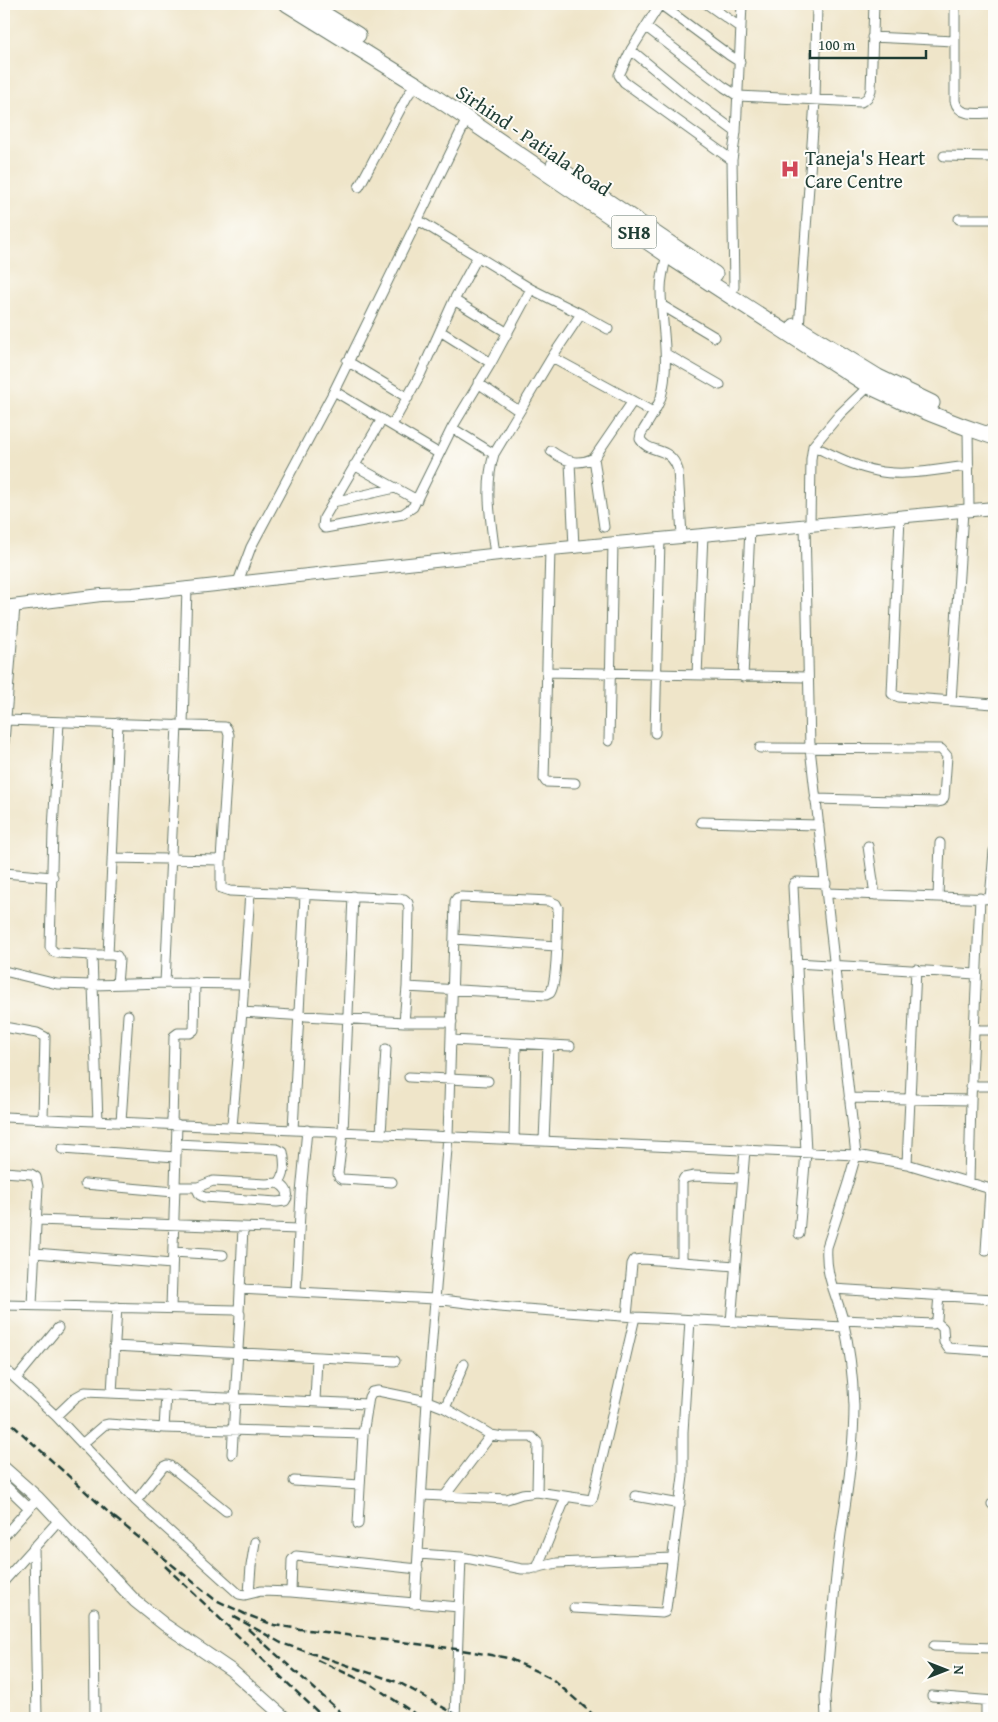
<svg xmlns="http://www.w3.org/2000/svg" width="998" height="1722" font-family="'Gentium Book Plus',serif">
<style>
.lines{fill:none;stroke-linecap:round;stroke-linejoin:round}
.street-casing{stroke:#687868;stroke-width:11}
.secondary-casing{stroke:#687868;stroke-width:14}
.primary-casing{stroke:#687868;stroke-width:17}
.street{stroke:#fff;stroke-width:9}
.secondary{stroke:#fff;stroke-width:12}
.primary{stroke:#fff;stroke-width:15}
.rail{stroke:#1f3d34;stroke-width:2.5;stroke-dasharray:8 4;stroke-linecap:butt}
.labels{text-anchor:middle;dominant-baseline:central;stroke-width:4;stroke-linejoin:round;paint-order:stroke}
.shield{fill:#fdfcf7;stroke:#62766e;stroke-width:1}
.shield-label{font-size:19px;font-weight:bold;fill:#1f3d34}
.street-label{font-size:20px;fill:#1f3d34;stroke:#fdfcf7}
.poi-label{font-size:20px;fill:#1f3d34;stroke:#fdfcf7;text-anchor:start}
</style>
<rect width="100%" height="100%" fill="#fdfcf7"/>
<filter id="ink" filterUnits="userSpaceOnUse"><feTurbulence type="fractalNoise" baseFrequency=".02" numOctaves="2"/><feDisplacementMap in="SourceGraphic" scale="10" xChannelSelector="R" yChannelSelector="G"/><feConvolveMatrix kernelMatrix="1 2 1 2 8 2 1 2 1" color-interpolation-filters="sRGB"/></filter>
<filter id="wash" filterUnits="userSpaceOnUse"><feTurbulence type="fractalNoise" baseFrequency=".0096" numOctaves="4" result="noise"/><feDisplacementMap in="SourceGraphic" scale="20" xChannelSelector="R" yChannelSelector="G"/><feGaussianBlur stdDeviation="1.12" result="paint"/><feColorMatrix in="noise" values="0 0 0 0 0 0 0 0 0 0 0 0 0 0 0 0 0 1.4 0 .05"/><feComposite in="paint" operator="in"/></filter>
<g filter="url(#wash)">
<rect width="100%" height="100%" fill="#efe5c9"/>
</g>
<g filter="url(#ink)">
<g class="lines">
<g class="street-casing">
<path id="street" d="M660,4l-29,46 -12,25 5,7 108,78
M660,4l69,51 11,7
M707,4l34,24
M955,4v97c4,17 25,12 39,12
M646,27l78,60 14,9 123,6c6,-3 8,-5 10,-12l3,-86
M872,37l82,4
M631,50l56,46 49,36
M944,156l50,1
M359,187l49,-92 8,-11
M959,219h35
M418,220l113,69 50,25
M667,255c-3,11 -6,22 -6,34 0,36 10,72 0,108 -4,13 -13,25 -20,37l-1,5c9,16 30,5 38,31l4,66
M734,287l-2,-127 4,-28 6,-128
M454,300l54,33
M663,306l52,31
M799,328l16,-227 2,-97
M440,331l51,32
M666,354l54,31
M552,357l101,55
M347,361l61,37
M478,383l41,28
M334,391l104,62
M382,419l-58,99 -1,8 2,2 78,-14 10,-7 39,-79 39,-65 40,-74
M392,425l29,-52 33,-73 24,-44
M452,428l42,26
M968,429l1,81
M813,446c20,9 42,21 64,25 28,6 63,-2 92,-5
M551,451c14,10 26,15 43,7l39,-57
M594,458l10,69
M570,462l4,85
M354,465l63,35
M333,502l62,-14
M900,517l-8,177 7,3 95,7
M810,524l1,-65 2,-13 27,-32 32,-31
M805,525l5,223 46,407 -8,28 -21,64c-2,29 9,46 16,73 7,29 10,57 11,86 0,39 -5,76 -11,114 -9,58 -12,118 -18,177l1,21
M550,549l-6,230 2,3 29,1
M495,555c-4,-34 -11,-67 -1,-101l58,-97 29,-43 27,15
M238,582l13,-35 83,-156 133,-272
M547,672l260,5
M697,675l6,-141
M743,677l7,-148
M951,701l12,-190
M5,720l220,7 2,2 2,6 -8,125v28l9,3 174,8 4,4 1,5 -2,79 -3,35
M59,722l-6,108 -3,117 4,5 4,1 34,2 1,30 72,-2 79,1
M183,725l4,-138
M655,733l5,-194
M609,741l4,-198
M4,742l11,-136
M760,748l181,1 6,7 -3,41 -2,4 -5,1 -122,-3
M701,822l118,3
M868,846l7,49
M112,858l109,2
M4,873l49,4
M827,893l167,6
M353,896l-10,236 -5,42 1,3 3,2 50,3
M938,897l2,-54
M990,899l4,-48
M454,939l102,7
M92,955h20l5,1 2,4 -2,24
M108,955l10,-232
M796,963l180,11
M4,971l53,13 36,1 5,136
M165,983l12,-258
M407,987l139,8 4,-2c8,-11 7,-68 8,-85l-2,-4 -7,-3 -88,-4 -4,1 -2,3 -7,235 -21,265 -12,203
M242,1012l162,10h48
M4,1027l33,6 8,4 -2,82
M974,1030h20
M451,1040l119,6
M409,1077l79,4
M971,1086h23
M849,1098l122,2
M4,1117l852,38 51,9 87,26
M121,1122l7,-107
M172,1124l2,-88 4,-3h12l4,-3 1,-47
M232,1126l10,-114 8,-120
M293,1130l12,-235
M381,1134l5,-85
M514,1139l2,-95
M544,1141l4,-96
M62,1149l114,8
M907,1164l9,-195
M4,1172l27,2 5,3 2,9 -6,119
M969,1182l2,-82 9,-202
M85,1184l89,8
M175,1187h23l15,-6 53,3 12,-1c8,-6 7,-22 5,-31l-6,-3 -101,-5
M196,1187l4,8 4,2 73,5 8,-1c6,-8 0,-14 -7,-18
M36,1220l263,9
M799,1234l7,-82 -13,-266 1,-3 3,-1 29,1
M986,1251l4,-62
M173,1252l50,3
M35,1253l137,11
M682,1261v-79l2,-4 10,-2 47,2
M240,1289l195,10 64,8 136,10 209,10
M833,1289l161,10
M296,1292l5,-99 6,-63
M4,1305l233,5 3,4 -8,140
M171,1308l6,-184
M239,1312l4,-84
M627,1316l5,-52 2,-4 9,-1 92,7
M843,1320l90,4 4,-5 2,-24
M731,1322l14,-172
M936,1322l7,6 1,14 4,6 46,3
M114,1346l281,15
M4,1368l52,48 80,85 103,93 6,1 16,-4 30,1 168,15
M16,1379l42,-51
M112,1393l5,-86
M315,1401l2,-43
M445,1408l19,-44
M56,1416l20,-19 9,-5 283,12
M164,1428l2,-33
M82,1444l22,-19 4,-1 56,4 199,6
M294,1481l66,4
M4,1484l25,24
M422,1495l85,4 15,-5 15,-2 54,8 2,-3 42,-180
M635,1496l45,8
M444,1497l47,-62
M136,1501l27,-34 4,-2 3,1 56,45
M992,1504l2,-1
M358,1524l5,-90 6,-37 3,-5 6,-1 49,10 18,7 46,27 12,2h29l6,6 -1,49
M4,1536l34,-38
M34,1547l3,171
M419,1554l42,3 61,12h8l27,-6 115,-5
M537,1568l29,-71
M4,1581l55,-61
M291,1592l1,-32 4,-4 122,13
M249,1593l2,-27 4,-24
M574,1608l88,5 3,-1 1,-3 17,-133v-44l7,-112
M94,1613l1,105
M934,1646l60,2
M932,1696l62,5
M455,1718l6,-161
M986,1718v-17"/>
</g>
<g class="secondary-casing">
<path id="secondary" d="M4,607l97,-12 32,-1 386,-42 475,-44
M4,1468l34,30 97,103 30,24 66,45 54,48"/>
</g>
<g class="primary-casing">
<path id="primary" d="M287,4l129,80 251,171 202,131c41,20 82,37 125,51
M308,4l50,31
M554,165l161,109
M795,326l83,51 54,26"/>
</g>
<use href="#street" class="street"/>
<use href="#secondary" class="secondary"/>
<use href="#primary" class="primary"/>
<path class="rail" d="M4,1417l116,106
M115,1518l99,81 31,15 29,11 26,4 156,20 52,9 43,20 46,40
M165,1566l159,152
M233,1616l48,27 119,40 62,35
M248,1629l99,89
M317,1660l55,25 49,33"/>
</g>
</g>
<defs>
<g id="hospital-bare" transform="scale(1.5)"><path d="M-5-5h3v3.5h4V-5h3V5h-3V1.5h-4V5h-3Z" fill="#d1495b" stroke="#fdfcf7" stroke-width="2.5" paint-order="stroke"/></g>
</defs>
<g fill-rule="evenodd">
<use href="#hospital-bare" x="790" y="169"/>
</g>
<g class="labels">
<rect class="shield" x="611.5" y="215.5" width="45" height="33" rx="4"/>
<g class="shield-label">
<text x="634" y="232">SH8</text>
</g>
<g class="street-label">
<text transform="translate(534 140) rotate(34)">Sirhind - Patiala Road</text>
</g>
<g class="poi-label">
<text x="805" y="157">Taneja's Heart<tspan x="805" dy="23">Care Centre</tspan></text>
</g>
</g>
<rect width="998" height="1722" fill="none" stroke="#fdfcf7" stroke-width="20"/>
<g transform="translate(946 1670) rotate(90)" stroke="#fdfcf7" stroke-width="4" paint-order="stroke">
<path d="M0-4L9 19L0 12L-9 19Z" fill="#1f3d34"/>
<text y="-8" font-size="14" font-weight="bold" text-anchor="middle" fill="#1f3d34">N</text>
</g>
<path d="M810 50v8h116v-8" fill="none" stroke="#1f3d34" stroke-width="2.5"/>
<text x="818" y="50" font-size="15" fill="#1f3d34" stroke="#fdfcf7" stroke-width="4" paint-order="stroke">100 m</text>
</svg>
